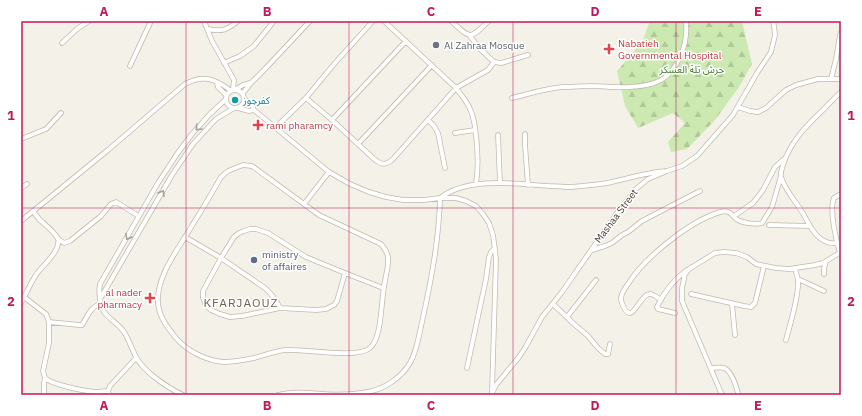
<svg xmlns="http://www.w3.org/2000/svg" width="862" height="416" font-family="'IBM Plex Sans','Noto Sans Arabic',sans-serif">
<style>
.forest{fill:url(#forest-firs)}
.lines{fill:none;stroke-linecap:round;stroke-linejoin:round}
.minor-casing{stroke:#c0baaa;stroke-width:5.5}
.minor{stroke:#fff;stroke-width:4}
.oneway{stroke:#a4a09a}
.grid{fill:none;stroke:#c2185b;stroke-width:1;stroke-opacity:0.55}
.worship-dot{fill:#6b7280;stroke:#fff;stroke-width:1.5}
.health-dot{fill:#e0444e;stroke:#fff;stroke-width:1.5}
.culture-dot{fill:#0f9aa8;stroke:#fff;stroke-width:1.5}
.service-dot{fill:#5c6f8a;stroke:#fff;stroke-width:1.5}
.labels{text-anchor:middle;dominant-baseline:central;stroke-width:3;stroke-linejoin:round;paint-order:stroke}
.health-label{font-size:10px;fill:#be3a42;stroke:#fff;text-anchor:start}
.worship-label{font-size:10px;fill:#5b616d;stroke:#fff;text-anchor:start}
.park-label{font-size:10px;fill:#417c27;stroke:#fff}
.culture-label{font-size:10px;fill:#0d838f;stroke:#fff;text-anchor:start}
.street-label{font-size:10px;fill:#484236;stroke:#fff}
.service-label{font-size:10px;fill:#4e5e75;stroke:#fff;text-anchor:start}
.quarter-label{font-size:12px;letter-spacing:1px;fill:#6b614d;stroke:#fff}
.neatline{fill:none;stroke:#c2185b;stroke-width:1.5}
.grid-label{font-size:13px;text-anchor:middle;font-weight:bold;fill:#c2185b}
</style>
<defs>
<pattern id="forest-firs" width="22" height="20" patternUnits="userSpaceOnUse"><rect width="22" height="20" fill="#cbe9b0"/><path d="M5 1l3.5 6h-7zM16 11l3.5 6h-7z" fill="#b0c998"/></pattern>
</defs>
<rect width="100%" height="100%" fill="#f4f1e8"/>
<path class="forest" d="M650,21h92l10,43 -13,23 -24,33 -28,29 -16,3 -3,-10 17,-19 -12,-10 -35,15 -13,-22 -8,-35 25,-29z"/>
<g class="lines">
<g class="minor-casing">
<path id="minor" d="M204,21l8,20 22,39 -1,9
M384,21l72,67c5,7 11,13 14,21 3,6 4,12 5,18 3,20 4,37 1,57
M451,21c20,18 18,19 38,0
M208,29c14,3 19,1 30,-8
M469,35l11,14 14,13 7,1 27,-8
M62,43l15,-14 12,-8
M224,63l16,-7 14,-10 20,-25
M130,66l21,-45
M831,79l5,-20 4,-24 1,-3
M217,83l1,4 8,8
M236,89l7,-4 7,-2
M226 99a9 9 0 1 1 18 0a9 9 0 1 1-18 0Z
M243,93l8,-10 14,-14 45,-48
M306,98l26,22 41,38c8,7 12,8 20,1l63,-71 32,-18 6,-8
M512,98c17,-4 34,-10 51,-11 9,0 19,-1 28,-1 20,1 52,4 70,-6 9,-5 15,-14 19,-23 6,-12 7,-23 6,-36
M244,99l8,6 2,5 75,62 21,12 19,8 17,5 17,3h21l16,-2h16l10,3 10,5 7,8 6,9 4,12 3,24 -4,132
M738,107l12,4 8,1 8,-4 20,-18 10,-5 22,-6h23
M238,108l11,3 5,-1
M332,120l74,-79
M428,120l6,6 4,7 7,35
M276,127l30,-29 29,-35 38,-42
M455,133l20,-3
M525,134v11l3,40
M498,135l2,48
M21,139l25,-10 15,-16
M358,144l74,-79
M243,165l9,1 67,49 62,29c3,4 6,7 7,13 1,10 -3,20 -4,30 -3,15 -2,51 -14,61 -13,11 -65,1 -84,2 -11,1 -21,5 -32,8 -10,2 -21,4 -30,4 -17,-1 -37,-11 -48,-24 -8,-10 -17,-21 -18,-35 -2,-28 22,-56 35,-79 10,-16 19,-31 28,-47l7,-6z
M21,188l6,-4
M304,204l25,-32
M734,216l19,-13 10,-13 12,-23 9,-8
M21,221l87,-71 77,-66c18,-10 30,-5 45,6
M769,225l41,1
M185,237l36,21 44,30c7,6 11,12 15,20
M58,239l6,4 6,-2 31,-25 10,-12 5,-2 21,13
M837,243c-16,2 -24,-11 -31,-24 -7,-15 -20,-26 -25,-42 -1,-4 1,-8 2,-12 7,-23 24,-40 41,-56 6,-6 11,-12 17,-17
M592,250l13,-4 7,-3 10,-8 6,-3 14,-11 23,-12 35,-18
M840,253c-4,-13 -11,-43 -6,-55l7,-4
M345,273l-8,28 -3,4 -8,4 -10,1 -36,-2 -38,8 -12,1 -10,-3 -9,-4 -5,-5 -3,-7v-7l18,-33 13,-21 5,-4 5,-2 6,-2h6l12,4 38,24 39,16 38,15
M824,274v-5l2,-8
M798,279l26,12
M691,294l53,12 7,1 4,-4 9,-37
M24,297l22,17 3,8v21l-6,28 2,7 -1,5v12
M100,299l72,-124 21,-31 23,-25 18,-11
M661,300c-3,-2 -8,-6 -11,-6 -7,-1 -16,21 -21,19 -4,-1 -6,-7 -7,-10 -3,-7 2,-13 6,-19 17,-27 62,-63 92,-72 11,-3 11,4 18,8 5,3 19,5 24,3l10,-16 9,-31
M21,303c5,-9 9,-19 15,-28 5,-8 25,-24 22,-36 -3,-7 -14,-15 -19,-20 -2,-3 -4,-5 -6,-8
M553,304l21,20 14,12 10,12 7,6h3l2,-10
M732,304l3,31
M675,313l-17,-4 -1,-2c7,-15 16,-27 30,-37
M567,317l29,-37
M49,322l30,3h3l7,-12 4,-5 6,-4
M786,340c4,-16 13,-43 12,-59 0,-4 -2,-8 -3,-12
M467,368l19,-89 3,-22 2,-5 4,-4
M711,368c4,0 10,-1 13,0 8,3 12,18 14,25l-1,2
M45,378c8,7 39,13 50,14 4,0 9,-1 13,-1
M109,395l-1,-4 2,-5 26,-28
M183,395c-15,-7 -39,-23 -47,-38 -4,-8 -7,-17 -12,-25 -9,-13 -23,-15 -24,-33 -1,-5 -1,-9 0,-15l58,-101 19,-29 15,-20 18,-20 15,-14
M278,395c15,-4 30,-2 45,-1 16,1 33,1 49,-3 16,-4 30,-15 38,-28 7,-12 9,-28 12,-41 9,-41 17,-82 18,-124 28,-22 76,-14 109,-12 7,0 15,1 22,1 12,-1 24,-2 36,-4 20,-4 40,-11 60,-12
M491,395l5,-10 23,-28 6,-9 17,-31 20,-25 55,-79 19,-24 12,-10 19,-8 15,-5 15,-10 36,-41 24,-42 14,-21 4,-17 -1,-9 -1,-5
M722,395l-40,-94v-13l3,-14 4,-5 26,-16 9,-1 12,1 11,4 9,7 20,4 13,1 26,-4 8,-2 18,-11"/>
</g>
<use href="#minor" class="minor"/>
</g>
<defs><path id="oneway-chevron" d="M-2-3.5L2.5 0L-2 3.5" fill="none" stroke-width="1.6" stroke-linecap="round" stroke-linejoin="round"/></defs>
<g class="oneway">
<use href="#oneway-chevron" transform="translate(198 128) rotate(133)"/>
<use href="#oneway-chevron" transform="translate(162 193) rotate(-60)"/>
<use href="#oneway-chevron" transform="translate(128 237) rotate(120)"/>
</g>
<path class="grid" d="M186,21v374M349,21v374M513,21v374M676,21v374M21,208h820"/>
<circle class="worship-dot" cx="436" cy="45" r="4"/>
<g class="health-dot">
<path d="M607 43h4v4h4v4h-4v4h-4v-4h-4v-4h4z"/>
<path d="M256 119h4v4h4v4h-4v4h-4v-4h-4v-4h4z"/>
<path d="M148 292h4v4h4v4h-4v4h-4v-4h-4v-4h4z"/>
</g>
<circle class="culture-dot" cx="235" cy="100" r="4"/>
<circle class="service-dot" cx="254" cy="260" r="4"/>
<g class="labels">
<g class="health-label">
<text x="618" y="43">Nabatieh<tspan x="618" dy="12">Governmental Hospital</tspan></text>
<text x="266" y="125">rami pharamcy</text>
<text x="142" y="292" text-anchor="end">al nader<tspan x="142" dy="12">pharmacy</tspan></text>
</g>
<g class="worship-label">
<text x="444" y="45">Al Zahraa Mosque</text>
</g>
<g class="park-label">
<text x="692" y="69">حرش تلة العسكر</text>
</g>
<g class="culture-label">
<text x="243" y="100">كفرجوز</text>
</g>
<g class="street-label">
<text transform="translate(616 216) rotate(-53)">Mashaa Street</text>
</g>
<g class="service-label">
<text x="262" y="254">ministry<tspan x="262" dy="12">of affaires</tspan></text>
</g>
<g class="quarter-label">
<text x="241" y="302">KFARJAOUZ</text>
</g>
</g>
<rect width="862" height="416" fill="none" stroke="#ffffff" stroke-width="44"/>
<rect x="22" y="22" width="818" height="372" class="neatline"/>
<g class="grid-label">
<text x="104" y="16">A</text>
<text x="267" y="16">B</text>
<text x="431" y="16">C</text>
<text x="595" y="16">D</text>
<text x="758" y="16">E</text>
<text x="11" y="120">1</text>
<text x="851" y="120">1</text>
<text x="11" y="306">2</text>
<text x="851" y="306">2</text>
<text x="104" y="410">A</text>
<text x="267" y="410">B</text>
<text x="431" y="410">C</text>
<text x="595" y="410">D</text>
<text x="758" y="410">E</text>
</g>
</svg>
